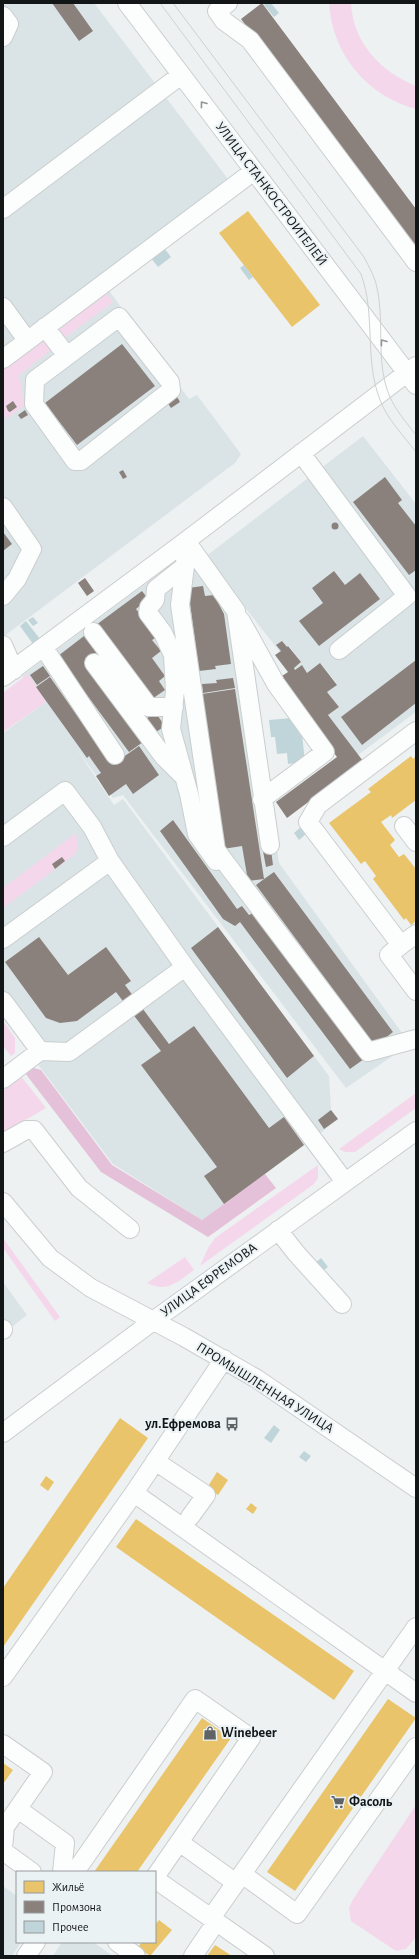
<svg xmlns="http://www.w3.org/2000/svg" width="419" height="1959" font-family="'Alegreya Sans',sans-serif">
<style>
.built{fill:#dae4e6}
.green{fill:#f5d7ec}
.forest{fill:#e4c0d9}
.homes{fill:#e9c46a}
.industry{fill:#8a817c}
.building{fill:#bfd5da}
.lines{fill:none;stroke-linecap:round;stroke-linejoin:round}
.minor-casing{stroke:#cacece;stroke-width:20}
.minor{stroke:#fcfdfd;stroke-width:18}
.tram{stroke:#cfd1d1;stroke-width:1}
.oneway{stroke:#939596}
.labels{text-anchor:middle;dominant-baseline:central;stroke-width:4;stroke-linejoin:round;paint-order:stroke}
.street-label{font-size:14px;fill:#131617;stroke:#ebf2f4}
.poi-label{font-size:14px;font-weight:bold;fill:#131617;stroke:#ebf2f4;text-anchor:start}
</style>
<rect width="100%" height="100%" fill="#edf1f2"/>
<path class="built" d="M3,3h91l134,176 -131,98 10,11 82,111 8,-4 44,59 -6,9 -232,174z
M363,436l53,68v208l-58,43 -30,-40 11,-8 -12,-15 10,-8 -16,-20 -14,9 -5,-8 -7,5 -1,-2 7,-6 -12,-16 -9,6 -75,-95z
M196,546l49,71 34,246 131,181 -64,44 -223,-293 -10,3 -37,-50 38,57 9,-6 206,277 2,34 7,9 -25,20 -111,81 -89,-56 -110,-146v-285l40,-29 -21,-28z
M3,1282l24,33 -24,19z
M3,1886l14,10v46h4l-9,14h-9z
M62,1942h31l20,14h-60z"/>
<path class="green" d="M329,3h22c2,40 30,69 65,83v23c-49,-13 -84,-55 -87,-106z
M103,289l10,13 -47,35 -2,1 -7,-3 1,-12z
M41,335l10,13 -1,3 -32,25c8,12 1,19 7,29l-19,14 -3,-5v-52z
M28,674l18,28 -43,30v-39z
M76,833l2,16 -5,7 -70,52v-20z
M3,1021l12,17v15l-4,3 -8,-10z
M21,1076l25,32 -43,25v-42z
M416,1093v15l-61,44h-10l-6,-3z
M318,1165v13l-4,6 -114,82 8,-18 7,-10z
M3,1238l57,79 -5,4 -52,-73z
M185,1257l9,13c-17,12 -26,23 -47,13z
M416,1805v132l-10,12 -10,2 -45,-30 -2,-13 3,-7z"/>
<path class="forest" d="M34,1068l7,2 71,95 90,55 63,-46 11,14 -68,49 -107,-65 -76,-99z"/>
<path class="homes" d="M248,211l72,94 -28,22 -73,-94z
M411,756l2,3 3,-3v44l-24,18 -1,-3 -10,7 14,18 -5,5 9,12 5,-3 12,15v52l-5,4 -5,-7 -2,2 -31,-41 3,-3 -11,-15 -4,3 -32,-41 42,-31 -3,-3z
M120,1418l28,20 -145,209v-59z
M217,1472l11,8 -10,15 -11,-7z
M46,1476l8,6 -6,9 -8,-6z
M251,1503l6,5 -4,6 -7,-5z
M136,1519l218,152 -20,29 -218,-153z
M388,1699l28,19 -121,173 -28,-19z
M202,1718l29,20 -94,134h-43z
M3,1763l10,7 -10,14z
M159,1920l13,10 -22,26 -12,-9 4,-5h13v-17z
M215,1945l17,11h-25z"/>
<path class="industry" d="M52,3h21l20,28 -14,10z
M262,3l154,206v44l-175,-234z
M122,344l33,42 -78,59 -32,-42z
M176,395l4,7 -9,6 -4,-6z
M13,401l4,6 -7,5 -2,-1 -2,-5z
M25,410l3,5 -7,4 -3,-4z
M123,470l4,7 -4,2 -4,-7z
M385,477l17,23 -4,3 18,23v44l-7,5 -56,-73z
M331.5 526a3.5 3.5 0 1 1 7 0a3.5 3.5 0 1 1-7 0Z
M3,532l9,12 -9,7z
M334,571l11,14 15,-12 20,26 -61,47 -20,-25 24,-18 -11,-15z
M85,578l9,13 -7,5 -9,-13z
M203,586l2,10 9,-1 10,19 7,50 -16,2 1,3 -17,2 -11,-83z
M142,591l6,8 -12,10 21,28 -5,3 9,11 -9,7 13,18 -6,5 6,9 -13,9 -56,-74z
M84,636l68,91 -9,15 -14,10 -71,-96z
M282,641l5,6 1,-1 13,16 -7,6 1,2 7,-5 5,8 13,-10 17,22 -10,7 12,15 -11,8 35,46 -76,57 -11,-16 61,-45 -58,-79 9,-6 -13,-17 6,-4 -5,-6z
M416,660v43l-54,42 -21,-28z
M43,666l7,10 -13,9 -7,-10z
M50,677l62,88 27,-19 20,29 -26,19 -7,-10 -17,12 -13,-20 5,-3 -12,-17 -2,2 -51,-71z
M233,678l2,10 -32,5 -1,-9 15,-1 -1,-3z
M235,689l29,190 10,-7 119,160 -18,14 -119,-161 8,-6 -16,2 -6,-35 -19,3 -21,-155z
M155,712l10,14 -9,6 -10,-13z
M173,820l64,89 5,-3 7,9 6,-3 109,147 -14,10 -110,-147 -5,4 -12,-7 -63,-88z
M271,850l2,15 -7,2 -3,-16z
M62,857l3,4 -10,8 -3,-5z
M218,927l96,129 -27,22 -96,-130z
M39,937l29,38 38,-28 25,34 -6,4 44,59 25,-18 75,102 15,-11 20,28 -80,59 -20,-28 13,-9 -76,-102 20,-14 -45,-59 -39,29 -17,2 -14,-5 -41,-56z
M331,1110l7,9 -14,10 -6,-9z"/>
<path class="building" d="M266,3h5l8,10 -5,4 -10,-12z
M164,248l7,9 -13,10 -7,-9z
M244,265l9,12 -4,3 -9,-12z
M33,617l5,6 -5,3 -5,-6z
M26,621l14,18 -7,5 -13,-18z
M292,718l8,17 2,-1 3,28 -17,2 -1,-11 -10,1 -2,-17h-4l-2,-17z
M301,827l5,7 -7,6 -5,-7z
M321,1258l7,9 -7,5 -7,-8z
M274,1425l6,5 -9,13 -7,-5z
M304,1451l7,5 -5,6 -7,-5z"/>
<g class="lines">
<g class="minor-casing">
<path id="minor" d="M127,3l289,382
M228,3l-11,8 7,10 26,19 166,222
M3,16l6,8 -6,13
M3,209l178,-134
M3,307l24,33
M119,317l51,65 1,8 -90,71h-6l-41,-57 1,-24z
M45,327l22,29
M3,359l251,-188
M301,453l106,143 -68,54
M3,507l29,42 -15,30 -14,17
M186,541l-1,25 -5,39 36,245 152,202 48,-13
M186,541l50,70 34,234
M185,566l-29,23 -1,11 -6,7 -1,6 15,20 10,22 2,36 -4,38 18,65 8,40 19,27
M241,621l35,63 49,68 -63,47
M93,632l56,75h25
M3,645l11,25
M44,648l71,107
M94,663l70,94 18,18
M3,677l183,-136 230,-175
M416,731l-98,74 -10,17 93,123 -12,10 27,36
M404,826l12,16
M3,837l62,-46 27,36 18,34 75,106 -116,85 -29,-1 -37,28
M3,939l107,-78
M401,945l15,-11
M185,967l160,215
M3,1001l37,50
M3,1143l23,-13h8l45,58 51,41
M3,1202l47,56 41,30 93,49 73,42 159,109
M278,1230l18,23 46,51
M3,1329v1
M3,1433l150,-112 263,-190
M155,1461l51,34 -16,22
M134,1493l282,200
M3,1677l131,-184 90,-134
M3,1744l40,28 -38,55 -2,21
M18,1809l47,34 -3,29
M179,1842l57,41
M3,1851l29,21
M75,1872l120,-173 56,39 -96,139
M242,1874l55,40 119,-167
M155,1879l56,39
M117,1942l19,14
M26,1956l10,-14
M193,1956l23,-34
M265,1956l-54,-38 205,-291"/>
</g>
<use href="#minor" class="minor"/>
<path class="tram" d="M160,3l201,271c15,41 3,85 19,126 7,19 24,36 36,52
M173,3l191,254c5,10 11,20 13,31 8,35 -2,75 13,109 6,14 17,26 26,38"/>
</g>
<defs><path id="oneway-chevron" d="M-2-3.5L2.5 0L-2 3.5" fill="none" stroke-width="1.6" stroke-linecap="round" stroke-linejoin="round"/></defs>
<g class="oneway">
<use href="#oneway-chevron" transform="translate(203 104) rotate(-127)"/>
<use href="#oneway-chevron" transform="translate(383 342) rotate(-127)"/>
</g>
<defs>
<g id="bus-bare" transform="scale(1.08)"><path d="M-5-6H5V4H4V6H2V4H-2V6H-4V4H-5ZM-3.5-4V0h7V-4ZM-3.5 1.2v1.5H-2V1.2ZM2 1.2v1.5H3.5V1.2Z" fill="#5f6364" stroke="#ebf2f4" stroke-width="2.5" paint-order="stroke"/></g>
<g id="shop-bare" transform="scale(1.08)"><path d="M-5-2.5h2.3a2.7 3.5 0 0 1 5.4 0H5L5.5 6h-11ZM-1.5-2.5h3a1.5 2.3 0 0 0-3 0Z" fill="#5f6364" stroke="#ebf2f4" stroke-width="2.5" paint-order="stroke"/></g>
<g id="supermarket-bare" transform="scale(1.08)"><path d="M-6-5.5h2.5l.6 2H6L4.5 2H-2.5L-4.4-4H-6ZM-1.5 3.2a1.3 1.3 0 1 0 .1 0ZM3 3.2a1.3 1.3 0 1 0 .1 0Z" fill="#5f6364" stroke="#ebf2f4" stroke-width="2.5" paint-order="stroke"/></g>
</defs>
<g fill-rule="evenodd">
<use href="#bus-bare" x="232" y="1424"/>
<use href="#shop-bare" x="210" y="1733"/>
<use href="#supermarket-bare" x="338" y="1802"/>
</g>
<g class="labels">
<g class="street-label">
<text transform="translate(271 194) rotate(53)">УЛИЦА СТАНКОСТРОИТЕЛЕЙ</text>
<text transform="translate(209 1280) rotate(-36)">УЛИЦА ЕФРЕМОВА</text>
<text transform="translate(265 1388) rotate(32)">ПРОМЫШЛЕННАЯ УЛИЦА</text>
</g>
<g class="poi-label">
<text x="221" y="1424" text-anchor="end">ул.Ефремова</text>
<text x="221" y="1733">Winebeer</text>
<text x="349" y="1802">Фасоль</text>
</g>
</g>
<rect width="419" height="1959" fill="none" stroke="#131617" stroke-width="8"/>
<rect x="16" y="1871" width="140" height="72" fill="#ebf2f4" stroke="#959a9c"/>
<rect x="24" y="1881" width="20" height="12" fill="#e9c46a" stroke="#959a9c"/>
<text x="52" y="1891" font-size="12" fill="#131617">Жильё</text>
<rect x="24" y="1901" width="20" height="12" fill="#8a817c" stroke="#959a9c"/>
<text x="52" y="1911" font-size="12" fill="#131617">Промзона</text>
<rect x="24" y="1921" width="20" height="12" fill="#bfd5da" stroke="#959a9c"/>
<text x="52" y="1931" font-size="12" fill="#131617">Прочее</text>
</svg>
